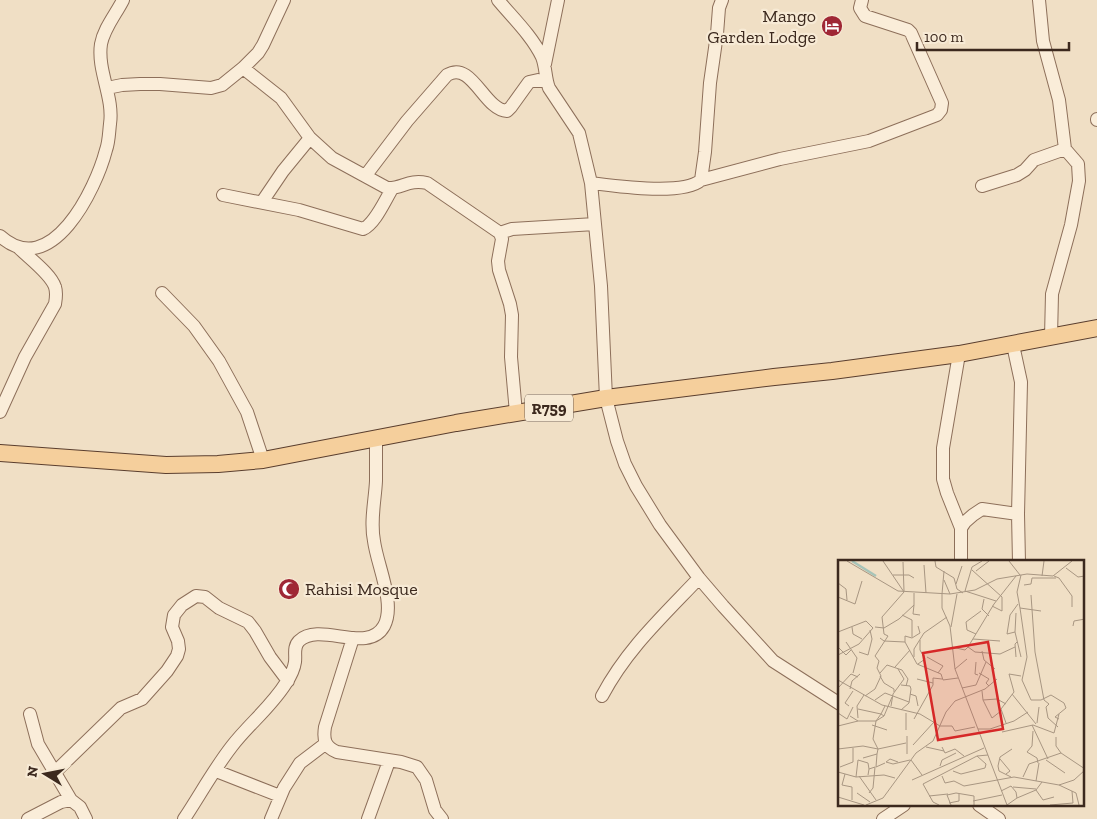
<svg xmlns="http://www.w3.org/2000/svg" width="1097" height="819" font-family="'Zilla Slab',serif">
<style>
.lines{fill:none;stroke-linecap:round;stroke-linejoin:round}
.minor-casing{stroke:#8d6f5a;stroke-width:14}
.major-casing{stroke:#5a3e2e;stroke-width:18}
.minor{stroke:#faedd9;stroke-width:12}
.major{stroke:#f5cf9c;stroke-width:16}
.labels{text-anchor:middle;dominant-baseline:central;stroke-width:4.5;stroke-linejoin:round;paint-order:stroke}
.shield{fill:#f7ead5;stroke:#746355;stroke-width:1}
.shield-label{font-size:16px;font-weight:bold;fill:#3c291e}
.poi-label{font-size:18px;fill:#3c291e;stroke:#f7ead5;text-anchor:end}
.inset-river{fill:none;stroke:#a7c4b8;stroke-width:2.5}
.inset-road{fill:none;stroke:#a89682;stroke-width:1}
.view{fill:#d62828;fill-opacity:0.15;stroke:#d62828;stroke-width:2.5}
.inset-edge{fill:none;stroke:#3c291e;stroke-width:2.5}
</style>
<rect width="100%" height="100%" fill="#f0dfc5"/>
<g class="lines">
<g class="minor-casing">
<path id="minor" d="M498,0c15,18 34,36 44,57 4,10 3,21 7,31l30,45 12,50 10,103 5,112 11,43 8,23 11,22 24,39 39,53 24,28 50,55 67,43
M1039,0l4,41 16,59 6,49 13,15 1,17 -8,44 -19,69 -1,43
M545,64l13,-64
M243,68l38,30 29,40 22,20 55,30c15,1 21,-9 40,-5l73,50 2,6 -4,22 1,9 11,34 2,11 -1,42 5,56
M107,88l15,-3 18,-1h20l51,4 11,-3 21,-17 15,-15 5,-8 21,-45
M1097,120v-1
M366,175l41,-54 40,-46c25,-15 37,35 60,36l4,-4 18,-25 9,-2 9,2
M701,180l79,-21 89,-18 68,-26 4,-5 1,-7 -31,-70 -3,-3 -43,-14 -5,-8 2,-8
M591,183c24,3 92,13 110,-3l4,-28 5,-69 7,-49 2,-26 3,-8
M982,186l35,-11 8,-5 9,-10 31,-11
M223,195l76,15 64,19c12,-5 22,-29 29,-40
M262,202l21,-31 27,-33
M500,233l12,-4 83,-5
M0,236c51,46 96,-47 106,-86 3,-8 3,-18 4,-26 4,-27 -13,-53 -9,-80 3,-16 15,-30 22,-44
M162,293l32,33 25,35 28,51 16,48
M1013,345l8,37 -3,132 1,48
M959,354l-16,94v31l4,14 14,35
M0,412l25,-55 30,-53c1,-6 2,-11 0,-17 -4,-13 -26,-29 -36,-39
M961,562v-34l4,-6 8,-7 9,-6 36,5
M353,638l-28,89c-2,13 0,20 12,25l64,10 16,5 9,13 9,30 7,9
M602,696c25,-47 60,-79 97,-118
M30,714l8,30 33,56
M216,771l64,25
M54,773l67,-65 21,-9 25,-28 10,-15 2,-7 -1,-8 -6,-14 2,-12 8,-10 14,-9 9,1 14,11 29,14 7,9 15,26 18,24
M979,805l20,14
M28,819l33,-17 10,-2 9,7 6,12
M184,819c16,-24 30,-50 48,-73 17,-22 39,-39 54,-63 4,-6 8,-14 9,-21 1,-8 -2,-15 4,-21 21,-20 69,14 85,-15 12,-22 -7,-61 -10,-85 -4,-20 1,-40 2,-60 0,-14 0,-28 0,-42
M271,819l13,-31 16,-25 25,-19
M368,819l21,-58
M883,819l21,-14"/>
</g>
<g class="major-casing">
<path id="major" d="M0,453l166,12 52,-1 45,-4 193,-37 150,-25 168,-21 58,-6 127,-17 138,-26"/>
</g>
<use href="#minor" class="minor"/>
<use href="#major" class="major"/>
</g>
<defs>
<g id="hotel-disc" transform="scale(1.125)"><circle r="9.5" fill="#9f2735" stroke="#f7ead5"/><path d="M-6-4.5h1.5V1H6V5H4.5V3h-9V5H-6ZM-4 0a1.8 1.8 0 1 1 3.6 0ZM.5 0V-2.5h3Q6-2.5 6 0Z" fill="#fff"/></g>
<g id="mosque-disc" transform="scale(1.125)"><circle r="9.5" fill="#9f2735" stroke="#f7ead5"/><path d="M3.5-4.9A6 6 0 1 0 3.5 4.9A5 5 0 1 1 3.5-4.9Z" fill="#fff"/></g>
</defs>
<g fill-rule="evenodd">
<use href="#hotel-disc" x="832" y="26"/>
<use href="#mosque-disc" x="289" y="589"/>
</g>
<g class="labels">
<rect class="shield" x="525" y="394.5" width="48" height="27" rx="4"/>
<g class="shield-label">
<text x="549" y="408">R759</text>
</g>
<g class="poi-label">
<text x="816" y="16">Mango<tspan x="816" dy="21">Garden Lodge</tspan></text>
<text x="305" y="589" text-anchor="start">Rahisi Mosque</text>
</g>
</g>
<g transform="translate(838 560)">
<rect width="246" height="246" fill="#f0dfc5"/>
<path class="inset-river" d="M14,1l24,15"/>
<path class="inset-road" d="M9,1l51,30 52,3 25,-4 22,-11 30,-5 26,2 19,-15M97,1l1,6 18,11 3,11 6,4M144,1l-10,6 -7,24 31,10M171,1l11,14M65,2l1,29M86,5l2,28M228,8l12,9 7,-1M134,10l30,27v14l-10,-5M138,11l13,-10M55,15h16l5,3M183,15l-4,17 3,16 21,3M204,16l2,-15M216,16l5,2 13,18v11M106,20l6,14M0,23l8,6 1,11M118,24l6,-18M186,25l7,-1 1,-6h24M104,34l2,-23M104,34v14l8,18 5,43 52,136M193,35l4,57 9,48 5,4 -3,3 2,11 10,9M0,37l17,7 7,-23M146,39l-2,10 7,7M76,45l-1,9 7,1M182,48l7,49 -5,23 9,20h10l10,-5 13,8 2,5 -11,9 4,2M178,53l-1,19 6,25M64,55l10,5v17M235,66l1,-5 11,-2M14,67l1,7 9,5M37,67l9,1 15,-9 15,-14v-12M113,67l6,-33M0,72l28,-11 7,7 -14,16 -21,11M177,72l-8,2 3,-19 8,-11M138,74l-9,-4 -1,-8 15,-11M42,78l4,3 21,1 12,22 24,10 2,6 15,-2M135,79l27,2M8,82l11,16 -4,15M67,82v-6l7,2 8,-5 -2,-7M0,87l8,8 5,-5M114,87l13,3 3,-3M177,87l-15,7 -25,-2 -7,-5 26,-43 22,-28M144,91l2,9 11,9M21,92l9,3 4,-16 -2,-9M76,97v-8l10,-16 23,-16M89,97l16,9 -5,7M178,97l-1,-13 2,-2M138,102l-1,12 3,1M80,104l7,-5 -5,-9v-10M57,107l15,-17M117,109l12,-10M42,113l7,-8 15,5 6,9 -2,7M141,113l10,6 -3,4 3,3M42,116l4,7 10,6v3M79,119l16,4M0,120l44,25 38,9 20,12h12l3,5 20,-4M63,125l9,1 1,3 -2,14 -8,7M0,128l13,-14 7,3M124,128l14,-3 10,-23M12,129l2,-8 8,-7M144,131l1,9 14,-1 9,5M72,134l6,2 2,10M174,134l24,30M27,136l10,-7 6,-13 -4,-8 2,-7 -4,-5 13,-20 -4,-2 -2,-17 22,-25 -21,-31M37,140l10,-7 24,9M145,140l9,18 9,-7M11,146l-4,-3 8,-12M53,146l2,-12 11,-15 -6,-10M0,153l9,6 6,-12M68,153v17M12,156l8,5h18l5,-7 -23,-5M46,156l8,-19M20,158l-1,-12 7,-11M76,159l19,-34v-7l9,1M168,163l-5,-14 13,-17 -5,-18 12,2M199,163l2,-16M34,165l15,5M194,165l16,34M0,166l20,-5M140,169h12l24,-8 14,-9M195,171l-1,15 -5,6 10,6 1,5M164,172l31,-7 21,8 5,-19M218,177v9l5,7 24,16M75,185l21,-23M88,187l18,4M104,187l3,6 10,-4 9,7M0,189l25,-3 15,3 28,-6M40,189l-5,-10 3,-18 8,-5 -3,-2 4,-8M39,194l-1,13 9,-4M69,194v-18M25,198l14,-4 1,-5M162,199l10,12 -4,3M73,200l11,15M208,200l19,13M60,202l-8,-3 -4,3 7,2 17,-4M102,206l2,-6 14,-7M2,207l13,-5v-14M115,211l8,3 24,-6 1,-4 -9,-8M0,212l18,5 28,-2 11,3M7,214l-3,11 10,2v13M30,215l1,-6 6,-2 -2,21 -4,5M21,216l17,24M104,216l3,7 9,-2 10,5 50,-9 45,8 15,-5 11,-10M18,217l2,-17 10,3 1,6M173,217l-12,-6 -1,-5 2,-9 12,-8M185,217l6,-13 32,-11M74,220l72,-32M198,221l3,-18M221,225l17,8 3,12M175,227l23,2M198,230l7,10 11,-3M163,231l10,-5 5,6 1,6 -10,7M19,233l13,9M91,236l19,-2M0,237l26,8M179,238l19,-8 6,-8M135,241l29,-6M111,243l10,-2v-7M28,245l17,-7 33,-45 17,-12 13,-29 9,-11 30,-12 12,-10M101,245l-6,-3 -10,-18 54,-28 11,-1M113,245l-4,-10 9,-2 18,3v9M212,245l23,-2 -1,-12"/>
<path class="view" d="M150,82l15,87 -65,11 -15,-87z"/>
<rect width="246" height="246" class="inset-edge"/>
</g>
<g transform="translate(45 774) rotate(280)" stroke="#f7ead5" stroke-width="4" paint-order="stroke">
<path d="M0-4L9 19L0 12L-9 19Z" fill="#3c291e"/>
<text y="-8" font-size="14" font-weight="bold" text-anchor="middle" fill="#3c291e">N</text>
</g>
<path d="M917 42v8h152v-8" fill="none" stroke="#3c291e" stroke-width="2.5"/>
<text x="924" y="42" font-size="15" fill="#3c291e" stroke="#f7ead5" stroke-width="4" paint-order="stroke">100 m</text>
</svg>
